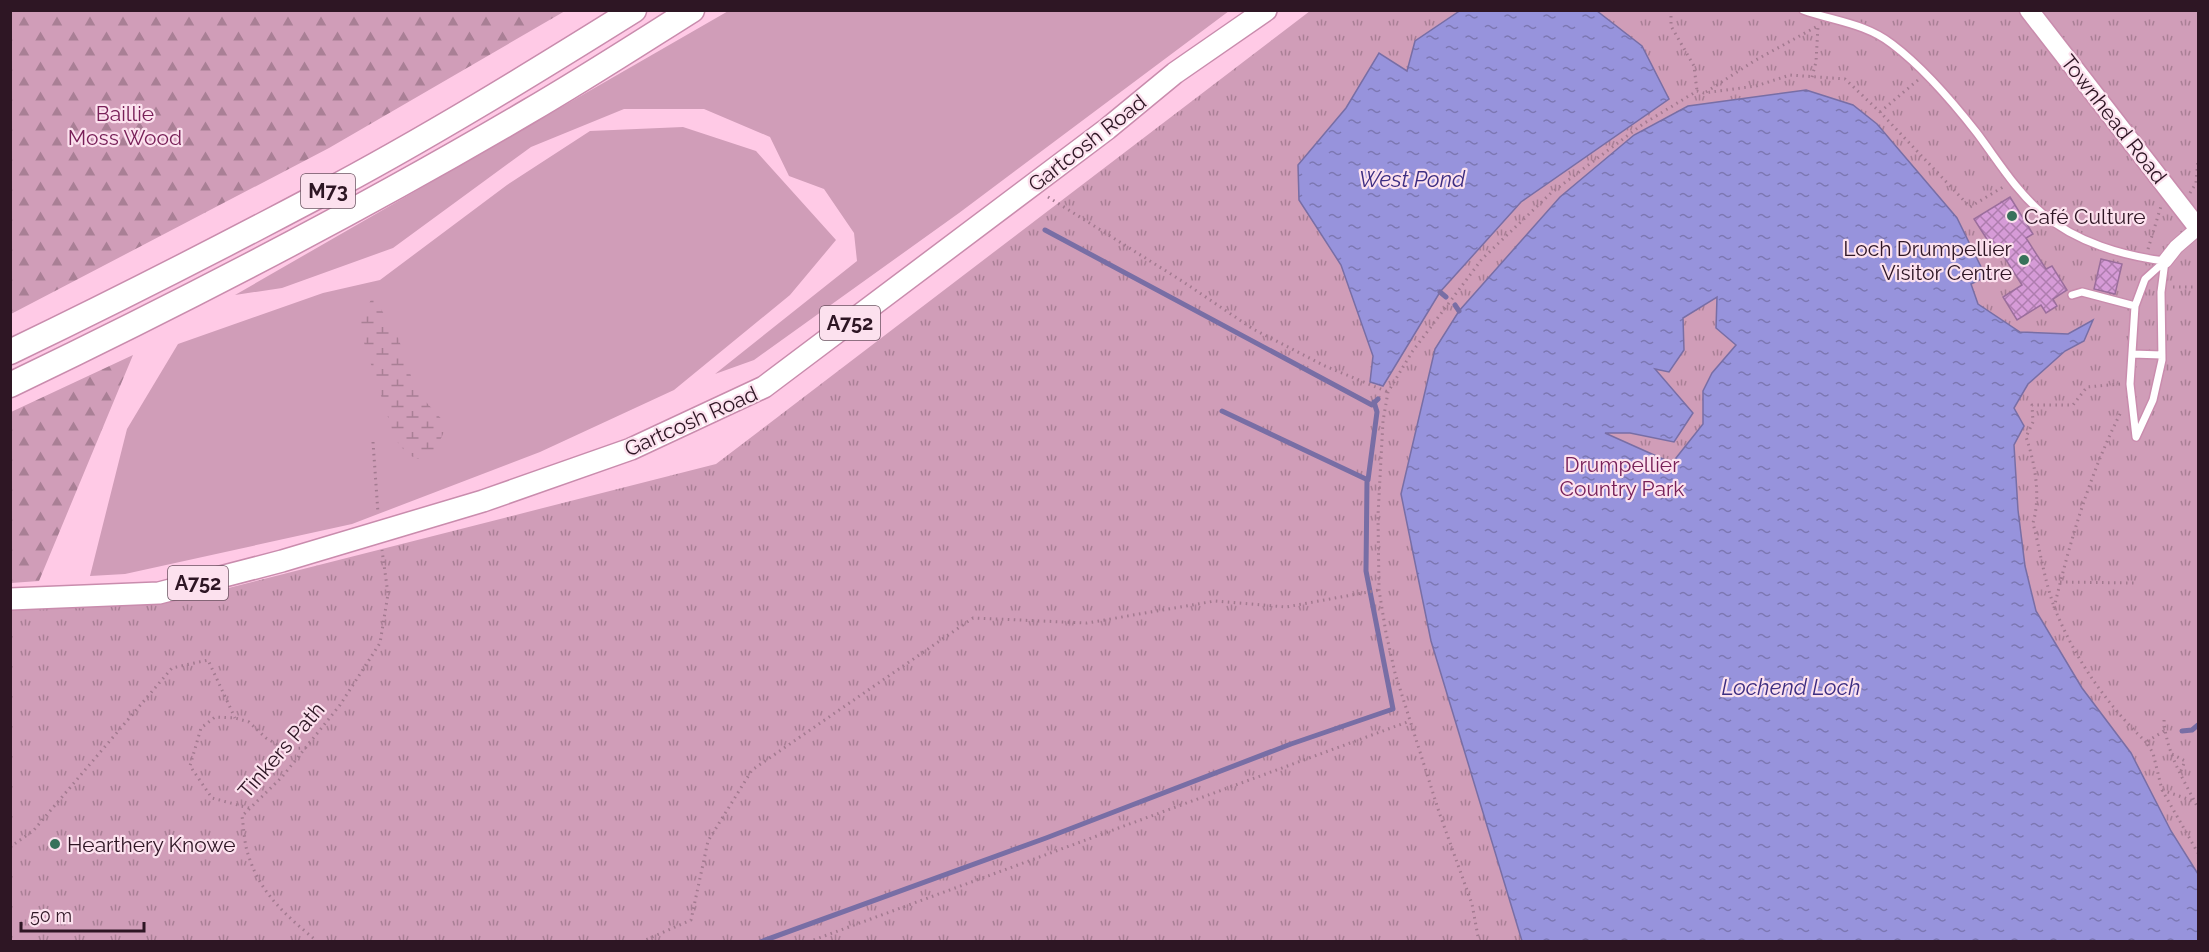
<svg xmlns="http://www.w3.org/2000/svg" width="2209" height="952" font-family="Raleway,sans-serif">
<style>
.grass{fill:#d09db8}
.forest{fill:url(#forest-firs)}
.wetland{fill:url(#wetland-marsh)}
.park{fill:url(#park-tufts)}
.water{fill:url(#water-ripples);stroke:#786ea5;stroke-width:1.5;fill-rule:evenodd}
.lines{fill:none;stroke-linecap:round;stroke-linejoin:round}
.stream{stroke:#786ea5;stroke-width:5}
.building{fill:url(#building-cross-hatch);stroke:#9b6e9c;stroke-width:1.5}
.lane-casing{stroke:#c98cad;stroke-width:10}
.street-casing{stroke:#c98cad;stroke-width:16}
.secondary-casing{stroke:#c98cad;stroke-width:21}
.primary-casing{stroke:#c98cad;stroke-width:24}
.highway-casing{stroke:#c98cad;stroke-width:27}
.path{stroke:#a37a90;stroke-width:3;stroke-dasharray:1.5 4.5;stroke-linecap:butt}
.lane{stroke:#fff;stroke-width:7}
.street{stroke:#fff;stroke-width:14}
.secondary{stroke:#fff;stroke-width:18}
.primary{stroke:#fff;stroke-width:21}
.highway{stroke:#fff;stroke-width:24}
.poi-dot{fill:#38725b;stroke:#fce1ee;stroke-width:2}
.labels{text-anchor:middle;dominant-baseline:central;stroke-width:4.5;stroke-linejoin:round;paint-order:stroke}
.shield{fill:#fce1ee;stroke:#6c5361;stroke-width:1.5}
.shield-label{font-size:20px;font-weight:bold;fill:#2e1624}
.park-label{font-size:21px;fill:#782058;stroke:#fce1ee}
.street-label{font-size:21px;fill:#2e1624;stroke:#fce1ee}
.poi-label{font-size:21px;fill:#2e1624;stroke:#fce1ee;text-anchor:start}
.water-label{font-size:22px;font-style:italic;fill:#3c2d81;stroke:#fce1ee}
</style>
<defs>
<pattern id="forest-firs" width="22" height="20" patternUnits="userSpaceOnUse" patternTransform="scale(1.5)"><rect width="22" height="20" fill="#d09db8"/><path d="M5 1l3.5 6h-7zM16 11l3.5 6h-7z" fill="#a97f95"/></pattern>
<pattern id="wetland-marsh" width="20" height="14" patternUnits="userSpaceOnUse" patternTransform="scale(1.5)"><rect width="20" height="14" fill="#d09db8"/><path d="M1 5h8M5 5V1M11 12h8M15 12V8" fill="none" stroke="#a97f95"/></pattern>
<pattern id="park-tufts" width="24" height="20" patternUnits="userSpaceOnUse" patternTransform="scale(1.5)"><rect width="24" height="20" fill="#d09db8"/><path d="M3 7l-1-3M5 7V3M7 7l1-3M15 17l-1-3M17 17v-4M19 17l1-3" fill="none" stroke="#a97f95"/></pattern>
<pattern id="water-ripples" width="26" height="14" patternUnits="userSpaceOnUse" patternTransform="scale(1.5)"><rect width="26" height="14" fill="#9793dc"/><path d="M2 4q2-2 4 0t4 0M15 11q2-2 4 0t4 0" fill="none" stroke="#7c77b2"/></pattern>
<pattern id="building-cross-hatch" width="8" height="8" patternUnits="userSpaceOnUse" patternTransform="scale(1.5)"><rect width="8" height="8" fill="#d69bd7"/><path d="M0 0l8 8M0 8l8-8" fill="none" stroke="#ae7dae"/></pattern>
</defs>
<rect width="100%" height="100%" fill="#ffcae6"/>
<path class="grass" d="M730,10l499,1 -270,202 -205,147 -39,14 142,-113 -3,-28 -30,-44 -35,-13 -19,-39 -66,-28h-80l-93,38 -138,101 -111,40 -47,7z
M683,127l73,24 80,89 -46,55 -116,95 -134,62 -188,72 -227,50 -35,2 37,-147 51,-85 145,-51 57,-13 127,-95 83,-54z"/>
<path class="forest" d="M11,10h554v1l-236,137 -318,166z
M133,355l-94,226 -28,2v-171z"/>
<path class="wetland" d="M373,296l25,41 18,54 31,34 -17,38 -22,-8 -13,-16 -37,-115z"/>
<path class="park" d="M1310,11h888v930l-2187,1v-332l194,-16 511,-130z"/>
<path class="water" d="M1461,10l136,1 45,35 27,53 -148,103 -81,90 -57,94 -13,-4 3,-26 -32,-91 -42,-65 -1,-35 48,-57 33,-55 28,18 8,-30z
M1806,90l47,15 24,19 80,94 29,59 -15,7 7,20 42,28 48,2 25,-14 -9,21 -19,10 -37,33 -14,24 10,18 -10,19 4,65 7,56 11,45 46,77 49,65 40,78 27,43v67h-676l-91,-300 -30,-147 34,-145 24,-38 101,-114 74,-62 54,-29zM1717,297l-1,31 20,17 -24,28 -9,18v33l-31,39 -67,-30h25l44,9 19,-29 -38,-44 14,3 15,-22 -1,-32z"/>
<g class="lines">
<path class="stream" d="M1045,230l327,175 6,-6
M1440,292l6,5
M1455,305l4,6
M1222,411l146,69 9,-68 -3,-10
M2182,731l10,-1 6,-5
M760,942l286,-104 245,-94 102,-35 -27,-138 1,-91"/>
</g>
<path class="building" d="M2010,197l23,37 -7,4 20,31 6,-3 15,24 -14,9 4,7 -11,7 -5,-8 -24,15 -14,-23 19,-12 -21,-33 -4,3 -23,-36z
M2101,259l21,5 -7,30 -21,-5z"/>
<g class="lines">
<g class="lane-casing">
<path id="lane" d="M1803,10c30,11 62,13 89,34 32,24 60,57 85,89 21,28 39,58 66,81 33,28 80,42 122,47
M2165,261l-4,31 1,68 -9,40 -17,37 -6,-53 5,-78 10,-27z
M2072,295l10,-3 53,14
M2132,354l30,1"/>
</g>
<g class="street-casing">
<path id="street" d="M2165,261l11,-14 22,-19"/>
</g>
<g class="secondary-casing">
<path id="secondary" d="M2029,10l169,218"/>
</g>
<g class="primary-casing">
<path id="primary" d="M10,599l149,-6 123,-32 201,-60 148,-52 133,-62 343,-258 68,-56 91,-63"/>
</g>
<g class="highway-casing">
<path id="highway" d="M10,352c104,-50 206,-102 308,-156 108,-57 212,-121 316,-186
M10,385c177,-85 351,-175 519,-274 55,-32 109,-67 163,-101"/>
</g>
<path class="path" d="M1671,10v16l23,40 3,25
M1812,77l4,-15 2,-36
M1706,92l48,-31 62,-34
M1880,112l38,-32
M2190,193l6,-10 2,-24
M1048,197l134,84 71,48 72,37 63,26
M2148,249l13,-43
M2173,287h25
M2120,384l-33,3 -14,18h-41l1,17 -7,15c9,26 15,59 7,86 7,27 12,60 22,86 20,50 52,96 91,133
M373,442l5,71
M2060,582l75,1
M2054,608c16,-67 36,-135 67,-196
M2164,720c2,33 20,60 34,88
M2164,731l-18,11 7,11 9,37 36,63
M2172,754l13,7 -5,12
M2162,790l31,11
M249,808l-37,-10 -22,-32 11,-38 14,-11 20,1 14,4 17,16 19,11 21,-1
M10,847l23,-16 139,-163 36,-8 27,58
M318,942c-29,-24 -57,-47 -69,-85 -5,-13 -5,-28 -7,-41l40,-39 58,-72 40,-62 8,-49 -6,-44
M641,942l50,-22 17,-79 44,-71 221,-152 114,5 128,-22 71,6 93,-17
M808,942l602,-221
M1479,942l-7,-38 -33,-92 -44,-139 -9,-40 -7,-43 -1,-75 5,-94 5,-29 24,-40 70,-93 69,-66 92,-69 54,-33 7,2 52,-7 34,-11 55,4 35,33 90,95 33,-20"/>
<use href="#lane" class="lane"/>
<use href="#street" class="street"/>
<use href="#secondary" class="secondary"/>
<use href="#primary" class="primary"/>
<use href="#highway" class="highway"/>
</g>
<g class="poi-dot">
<circle cx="2012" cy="216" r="6"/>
<circle cx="2024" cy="260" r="6"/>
<circle cx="55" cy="844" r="6"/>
</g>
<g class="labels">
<g class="shield">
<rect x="301" y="174" width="54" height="34" rx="4.5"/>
<rect x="820" y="306" width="60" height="34" rx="4.5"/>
<rect x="168" y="566" width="60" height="34" rx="4.5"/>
</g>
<g class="shield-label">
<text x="328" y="191">M73</text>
<text x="850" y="323">A752</text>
<text x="198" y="583">A752</text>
</g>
<g class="park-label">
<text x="125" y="113">Baillie<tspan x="125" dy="24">Moss Wood</tspan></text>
<text x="1622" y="464">Drumpellier<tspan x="1622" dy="24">Country Park</tspan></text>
</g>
<g class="street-label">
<text transform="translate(2114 119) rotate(52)">Townhead Road</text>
<text transform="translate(1087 143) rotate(-38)">Gartcosh Road</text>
<text transform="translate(691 421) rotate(-24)">Gartcosh Road</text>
<text transform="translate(281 750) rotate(-49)">Tinkers Path</text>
</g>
<g class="poi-label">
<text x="2024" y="216">Café Culture</text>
<text x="2012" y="248" text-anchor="end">Loch Drumpellier<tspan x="2012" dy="24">Visitor Centre</tspan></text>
<text x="67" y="844">Hearthery Knowe</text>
</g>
<g class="water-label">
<text x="1412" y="179">West Pond</text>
<text x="1791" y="687">Lochend Loch</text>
</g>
</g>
<rect width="2209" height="952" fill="none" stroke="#2e1624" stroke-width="24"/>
<path d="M21 922v9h123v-9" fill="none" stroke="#2e1624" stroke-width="3"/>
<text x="30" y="922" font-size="18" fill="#2e1624" stroke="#fce1ee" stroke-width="4.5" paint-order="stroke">50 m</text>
</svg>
